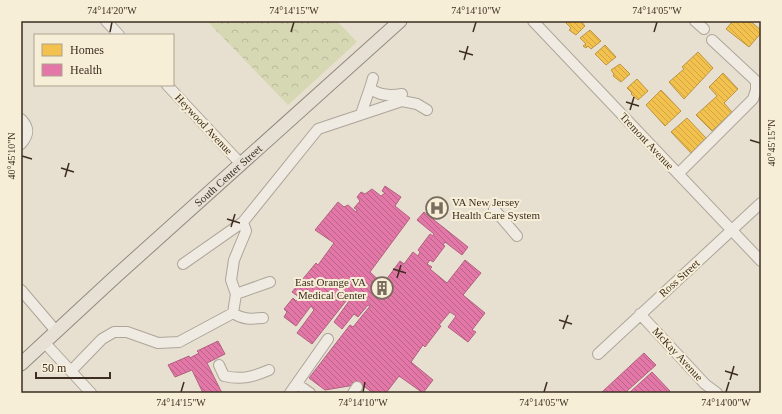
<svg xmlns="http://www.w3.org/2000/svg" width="782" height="414" font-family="'Times New Roman',serif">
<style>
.forest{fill:url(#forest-crowns)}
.homes{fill:url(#homes-back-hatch);stroke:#bc9540}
.health{fill:url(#health-back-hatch);stroke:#b1617f}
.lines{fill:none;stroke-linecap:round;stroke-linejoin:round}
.minor-casing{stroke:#ada599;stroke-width:12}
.major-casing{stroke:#928b80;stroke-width:15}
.minor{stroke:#efebe3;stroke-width:10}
.major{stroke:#e6e1d4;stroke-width:13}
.ticks{fill:none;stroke:#3d2e20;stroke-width:1.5}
.labels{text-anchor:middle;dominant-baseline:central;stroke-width:4;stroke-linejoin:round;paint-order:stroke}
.street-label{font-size:11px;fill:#3d2e20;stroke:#f7eed8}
.poi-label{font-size:11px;fill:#3d2e20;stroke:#f7eed8;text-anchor:start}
.neatline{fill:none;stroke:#3d2e20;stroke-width:1.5}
.ticks-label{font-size:10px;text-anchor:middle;fill:#3d2e20}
</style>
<defs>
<pattern id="forest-crowns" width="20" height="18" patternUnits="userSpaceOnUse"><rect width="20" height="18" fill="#d6d7b3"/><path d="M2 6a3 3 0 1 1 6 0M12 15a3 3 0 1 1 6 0" fill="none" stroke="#b9b99a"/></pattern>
<pattern id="homes-back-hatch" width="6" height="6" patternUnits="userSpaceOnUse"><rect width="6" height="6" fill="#f2c14e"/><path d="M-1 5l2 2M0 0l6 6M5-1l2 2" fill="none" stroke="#d0a644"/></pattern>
<pattern id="health-back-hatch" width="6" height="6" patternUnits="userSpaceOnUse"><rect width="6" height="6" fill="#e377a8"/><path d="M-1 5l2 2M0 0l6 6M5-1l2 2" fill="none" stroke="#b96288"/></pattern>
</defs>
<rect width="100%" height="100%" fill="#e7e0d1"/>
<path class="forest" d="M207,21h130l20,21 -69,63z"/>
<path class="homes" d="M568,21h13l4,5 -9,9 -7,-5 2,-2 -5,-5z
M733,21h17l11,9v3l-12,14 -23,-18z
M590,30l11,11 -10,8 -3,-3 -2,2 -3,-2 3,-2 -6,-6z
M605,45l11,12 -10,8 -11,-11z
M698,52l15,16 -29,31 -15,-17 15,-13 -2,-2z
M620,64l10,10 -9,8 -8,-6 1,-2 -3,-4z
M723,73l15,16 -14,14 8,9 -20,19 -16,-16 21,-19 -8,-9z
M637,79l11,12 -10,9 -7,-6 1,-1 -5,-5z
M661,90l20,21 -16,15 -19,-21z
M687,118l19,20 -15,15 -20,-21z"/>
<path class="health" d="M385,186l16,11 -6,9 15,12 -40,54 13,12 17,-23 4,3 9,-12 5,4 2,-4 -2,-2 12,-16 3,2 1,-2 -17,-14 7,-8 44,35 -6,8 -17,-13 -2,3 2,1 -12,16 -3,-2 -3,4 5,3 -2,2 17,14 18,-23 16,13 -18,22 22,18 -13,17 4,2 -8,10 -20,-15 8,-11 -6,-4 -11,13 2,1 -16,21 -2,-2 -12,17 22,18 -10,13 -24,-17 -13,17h-13l-12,-9 -36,6 -16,-12 41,-53 3,2 17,-21 -2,-1 -10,12 -4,-3 -12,15 -8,-7 18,-25 -2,-1 -38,48 -15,-11 17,-23 -3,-4 -15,20 -12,-9 3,-5 -3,-3 9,-11 3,3 3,-4 -7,-5 24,-29 2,2 16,-22 -19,-13 23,-28 6,5 4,-2 8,7 1,-2 -3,-2 6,-7 -3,-4 4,-5 4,2 7,-5 9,7 4,-3 -3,-2z
M218,341l7,13 -18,9 15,30h-19l-11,-23 -17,7 -7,-12 21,-9 1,2 9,-5 -2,-2z
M644,353l12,12 -29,26 2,2h-26l-1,-1z
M652,372l18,19 -2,2h-39z"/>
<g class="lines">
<g class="minor-casing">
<path id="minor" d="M106,21l13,14
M533,21l228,240
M695,21l9,8
M373,78l-3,10c9,8 20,8 32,6
M167,85l74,79
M361,114l9,-26
M21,119c9,9 8,16 0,25
M678,174l75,-75 3,-9v-9l-44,-41
M494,209l23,27
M243,222l75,-93 84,-28 15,3 10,6
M183,264l60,-42 3,9 -12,29 -3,20 5,14 -3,19
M21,290l35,41
M236,294l34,-12
M640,314l65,70 12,9
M44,342l47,51
M598,354l163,-151
M219,365l5,11c18,4 29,1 45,-6
M71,371l31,-32 12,-7h13l31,11 21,-1 54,-29c10,7 19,6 30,5
M297,384l13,9
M290,393l38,-54
M353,393l4,-6"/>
</g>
<g class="major-casing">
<g id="major">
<path id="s1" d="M21,364l94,-87 285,-256"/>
</g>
</g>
<use href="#minor" class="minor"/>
<use href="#major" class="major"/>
</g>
<path class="ticks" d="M110,32l2,-10M291,32l3,-10M473,32l3,-10M654,32l3,-10M459,51l14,4M464,60l4,-14M626,102l13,4M630,110l4,-13M750,140l10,3M22,156l10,3M61,168l13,4M65,177l4,-14M227,219l13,4M231,227l4,-13M393,269l13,4M397,278l4,-13M559,320l13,4M563,329l5,-14M725,371l13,4M730,380l4,-14M181,392l3,-10M363,392l2,-10M544,392l3,-10M726,392l3,-10"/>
<defs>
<g id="hospital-ring" transform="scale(1.15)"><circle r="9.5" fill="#f7eed8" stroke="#786c5e" stroke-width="1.5"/><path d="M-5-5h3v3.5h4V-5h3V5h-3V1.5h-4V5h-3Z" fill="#786c5e"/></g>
<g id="building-ring" transform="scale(1.15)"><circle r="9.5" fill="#f7eed8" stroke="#786c5e" stroke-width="1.5"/><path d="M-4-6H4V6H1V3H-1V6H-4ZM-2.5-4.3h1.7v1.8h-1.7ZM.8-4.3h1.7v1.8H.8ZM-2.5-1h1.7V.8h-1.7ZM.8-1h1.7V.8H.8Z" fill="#786c5e"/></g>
</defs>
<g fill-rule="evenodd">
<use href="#hospital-ring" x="437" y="208"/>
<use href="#building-ring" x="382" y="288"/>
</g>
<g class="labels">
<g class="street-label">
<text transform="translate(204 124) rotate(47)">Heywood Avenue</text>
<text transform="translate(647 141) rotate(47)">Tremont Avenue</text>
<text stroke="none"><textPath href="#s1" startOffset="280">South Center Street</textPath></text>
<text transform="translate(679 278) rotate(-42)">Ross Street</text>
<text transform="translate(678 354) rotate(47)">McKay Avenue</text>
</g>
<g class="poi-label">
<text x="452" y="202">VA New Jersey<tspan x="452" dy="13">Health Care System</tspan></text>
<text x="366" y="282" text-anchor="end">East Orange VA<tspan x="366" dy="13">Medical Center</tspan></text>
</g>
</g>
<rect width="782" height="414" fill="none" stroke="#f7eed8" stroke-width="44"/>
<rect x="34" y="34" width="140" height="52" fill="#f7eed8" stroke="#ada18e"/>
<rect x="42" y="44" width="20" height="12" fill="#f2c14e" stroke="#ada18e"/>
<text x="70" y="54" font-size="12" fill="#3d2e20">Homes</text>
<rect x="42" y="64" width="20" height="12" fill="#e377a8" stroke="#ada18e"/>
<text x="70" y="74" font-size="12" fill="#3d2e20">Health</text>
<path d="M36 372v6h74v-6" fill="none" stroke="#3d2e20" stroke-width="2"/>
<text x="42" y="372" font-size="12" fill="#3d2e20" stroke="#f7eed8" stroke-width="3" paint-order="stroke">50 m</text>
<rect x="22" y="22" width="738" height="370" class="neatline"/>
<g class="ticks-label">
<text x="112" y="14">74°14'20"W</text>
<text x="294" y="14">74°14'15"W</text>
<text x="476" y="14">74°14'10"W</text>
<text x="657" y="14">74°14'05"W</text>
<text transform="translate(771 143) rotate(-90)" y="4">40°45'15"N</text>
<text transform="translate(11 156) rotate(-90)" y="4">40°45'10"N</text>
<text x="181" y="406">74°14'15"W</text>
<text x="363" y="406">74°14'10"W</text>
<text x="544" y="406">74°14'05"W</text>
<text x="726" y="406">74°14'00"W</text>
</g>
</svg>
